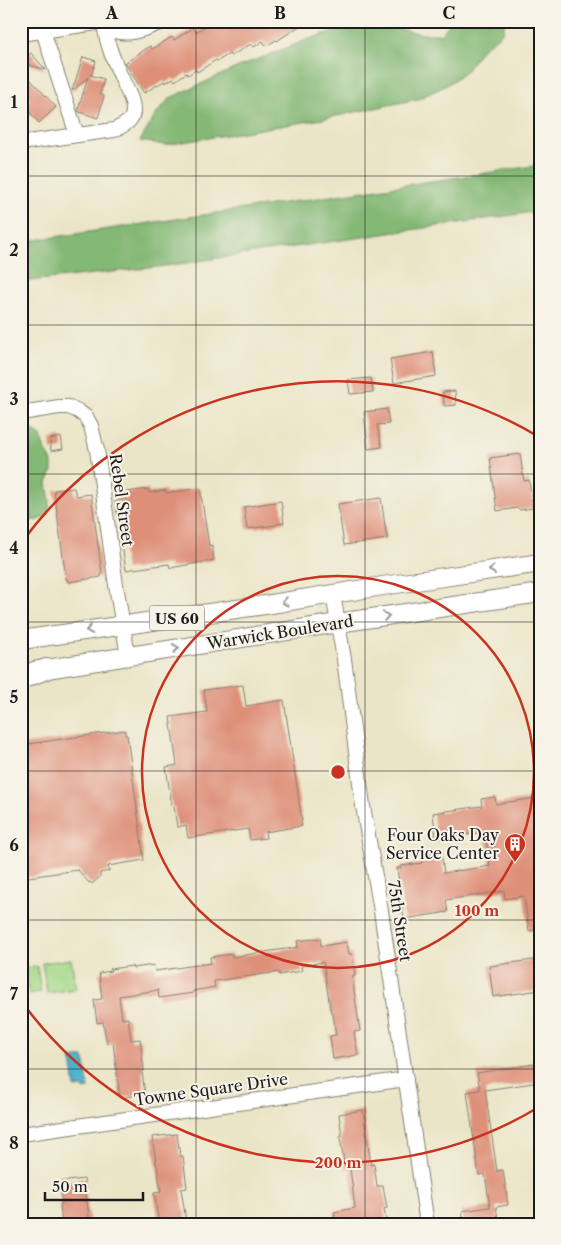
<svg xmlns="http://www.w3.org/2000/svg" width="561" height="1245" font-family="'Libre Caslon Text',serif">
<style>
.green{fill:#a4d888;stroke:#607a52}
.forest{fill:#83b874;stroke:#506a48}
.water{fill:#4cb2cb;stroke:#346774}
.building{fill:#de8f78}
.lines{fill:none;stroke-linecap:round;stroke-linejoin:round}
.minor-casing{stroke:#848072;stroke-width:16}
.major-casing{stroke:#848072;stroke-width:20}
.highway-casing{stroke:#848072;stroke-width:22}
.minor{stroke:#fff;stroke-width:14}
.major{stroke:#fff;stroke-width:18}
.highway{stroke:#fff;stroke-width:20}
.oneway{stroke:#999}
.grid{fill:none;stroke:#1c1c1c;stroke-width:1;stroke-opacity:0.55}
.ring{fill:none;stroke:#c8321e;stroke-width:2.5}
.labels{text-anchor:middle;dominant-baseline:central;stroke-width:4;stroke-linejoin:round;paint-order:stroke}
.shield{fill:#f7f3e8;stroke:#5e5c59;stroke-width:1}
.shield-label{font-size:15px;font-weight:bold;fill:#1c1c1c}
.street-label{font-size:16px;fill:#1c1c1c;stroke:#f7f3e8}
.poi-label{font-size:16px;fill:#1c1c1c;stroke:#f7f3e8;text-anchor:end}
.centre{fill:#c8321e;stroke:#f7f3e8;stroke-width:2.5}
.ring-label{font-size:15px;text-anchor:middle;font-weight:bold;fill:#c8321e;stroke:#f7f3e8;stroke-width:4;stroke-linejoin:round;paint-order:stroke}
.neatline{fill:none;stroke:#1c1c1c;stroke-width:2}
.grid-label{font-size:16px;text-anchor:middle;font-weight:bold;fill:#1c1c1c}
</style>
<rect width="100%" height="100%" fill="#f7f3e8"/>
<filter id="ink" filterUnits="userSpaceOnUse"><feTurbulence type="fractalNoise" baseFrequency=".02" numOctaves="2"/><feDisplacementMap in="SourceGraphic" scale="10" xChannelSelector="R" yChannelSelector="G"/><feConvolveMatrix kernelMatrix="1 2 1 2 8 2 1 2 1" color-interpolation-filters="sRGB"/></filter>
<filter id="wash" filterUnits="userSpaceOnUse"><feTurbulence type="fractalNoise" baseFrequency=".0096" numOctaves="4" result="noise"/><feDisplacementMap in="SourceGraphic" scale="20" xChannelSelector="R" yChannelSelector="G"/><feGaussianBlur stdDeviation="1.12" result="paint"/><feColorMatrix in="noise" values="0 0 0 0 0 0 0 0 0 0 0 0 0 0 0 0 0 1.4 0 .05"/><feComposite in="paint" operator="in"/></filter>
<g filter="url(#wash)">
<rect width="100%" height="100%" fill="#ebe5c7"/>
<path class="green" d="M71,959l5,30 -29,4 -5,-30z
M37,966l4,26 -12,2 -4,-26z"/>
<path class="forest" d="M365,21l58,13h18l11,-13h53l-2,11 -22,18 -14,20 -20,15 -29,14 -96,20 -157,26 -25,-4 17,-28 13,-15 68,-31 71,-28z
M540,165v46l-382,56 -137,15v-40z
M21,430l12,1 8,5 2,9 9,17v10l-5,11 3,18 -2,14 -10,5h-17z"/>
<path class="water" d="M84,1057l5,32 -5,1v-3l-9,1 -4,-29z"/>
<g id="blocks">
<path class="building" d="M213,21h94l-30,20 -1,-1 -10,6 -3,-5 -9,6 -3,-3 -20,12 -2,-2 -11,7 -2,-1 -19,12 -1,-2 -8,5 -2,-2 -11,8 -2,-3 -8,5 -1,-2 -20,12 -19,-30 25,-17 2,3 20,-12 2,3 19,-12 3,4z
M31,53l15,17 -25,-8z
M83,57l13,4 -4,12 -2,2 14,4 -4,15 4,2 -6,22 -19,-6 -1,-2 10,-33 -16,14z
M29,78l27,29 -17,16 -16,-18 7,-6 -9,-10v-4z
M433,352l3,24 -42,7 -4,-24z
M371,378l2,14 -23,2 -2,-14z
M455,391l1,14 -12,1 -1,-14z
M387,409l2,15 -12,1 5,22 -14,2 -4,-37z
M61,437l2,12 -12,2 -1,-12z
M520,454l4,27 5,-1 4,28 -13,2 -2,-2 -21,3 -7,-53z
M74,488l2,8 15,-2 11,80h-1v3l-33,5 -1,-3h-1l-12,-89z
M200,488l9,58 3,-1 2,15 -44,8 -1,-4 -43,6 -11,-69 12,-2 -1,-7 22,-3 1,4 16,-3 1,3z
M381,498l6,41 -43,6 -6,-41z
M281,501l3,22 -8,1v1l-29,4 -3,-22z
M243,685l3,21 38,-6 18,121h-1l1,5 -37,6 1,6 -16,2 -2,-11 -60,9 -2,-13 -9,2 -3,-20h-2l-6,-40 11,-2 -7,-48 37,-5 -3,-22z
M125,730v5h2l17,125 -36,6 1,5 -9,2v4l-8,7 -2,-2 -1,1 -11,-13 -57,8v-133z
M495,797l1,7 40,-6 4,26v105l-11,2 -5,-35 -19,3 -1,-8 -58,9 2,12 -44,7 -7,-51h4l-1,-2 22,-3 -1,-8 20,-3 3,21 46,-7 -5,-34 -49,7 -3,-26 49,-7 -1,-7z
M320,938l1,8 26,-4 2,12h3l3,22 -3,1 8,54 -6,1 4,23 -25,4 -3,-23 6,-1 -3,-22h-2l-8,-51 -22,4 1,5 -23,4v-3l-65,9 1,6 -22,4v2l-34,5 -1,-8 -39,6 3,23 6,-1 3,22 9,-1 4,32 -2,1 3,22 -25,4 -7,-55 -6,1 -4,-22 -6,1 -3,-23 8,-1 -3,-26 12,-2 -1,-2 22,-3 1,2 21,-3 1,6 56,-8 -1,-6 22,-3v3l66,-10 -1,-6z
M540,959v31l-47,7 -4,-31z
M540,1063v19l-55,8 12,81 6,-1 5,35 -12,2 3,17h-35l-2,-13 28,-4 -5,-33 -6,1 -12,-83 13,-2 -3,-17z
M363,1110l8,55 3,-1 3,22h6l4,22 -3,1 2,12 -22,3h-28l-2,-12 21,-4 -5,-40 -5,1 -5,-32 2,-1 -3,-22z
M177,1134l3,22h3l4,32 -6,1 5,32h-3l1,3h-25l-5,-31 7,-1 -9,-55z
M84,1179l6,45h-28l-2,-20h2l-3,-22z"/>
</g>
</g>
<g filter="url(#ink)">
<use href="#blocks" fill-opacity="0" stroke="#848072" stroke-width="1"/>
<g class="lines">
<g class="minor-casing">
<path id="minor" d="M103,22c17,20 42,7 61,-1
M43,31l34,104
M21,34l82,-12
M21,143l93,-13c16,-7 23,-13 17,-31 -11,-26 -25,-50 -27,-78
M21,413l38,-6h10l9,4 8,6 5,9 6,24 19,135 12,71
M333,594l11,65 19,147 18,105 46,313
M21,1134l385,-55"/>
</g>
<g class="major-casing">
<path id="major" d="M21,640l244,-35 124,-20 151,-22
M34,671l304,-48 202,-30"/>
</g>
<g class="highway-casing">
<path id="highway" d="M21,679l25,-10"/>
</g>
<use href="#minor" class="minor"/>
<use href="#major" class="major"/>
<use href="#highway" class="highway"/>
</g>
<defs><path id="oneway-chevron" d="M-2-3.5L2.5 0L-2 3.5" fill="none" stroke-width="1.6" stroke-linecap="round" stroke-linejoin="round" transform="scale(1.25)"/></defs>
<g class="oneway">
<use href="#oneway-chevron" transform="translate(492 570) rotate(172)"/>
<use href="#oneway-chevron" transform="translate(285 602) rotate(171)"/>
<use href="#oneway-chevron" transform="translate(386 616) rotate(-9)"/>
<use href="#oneway-chevron" transform="translate(89 630) rotate(172)"/>
<use href="#oneway-chevron" transform="translate(176 648) rotate(-9)"/>
</g>
</g>
<path class="grid" d="M196,21v1203M365,21v1203M21,176h519M21,325h519M21,474h519M21,622h519M21,771h519M21,920h519M21,1069h519"/>
<g class="ring">
<circle cx="338" cy="772" r="196"/>
<path d="M539 1107A391 391 0 0 1 22 1002M22 542A391 391 0 0 1 539 437"/>
</g>
<defs>
<g id="building-pin" transform="scale(1.125)"><path d="M0 17L-7.5 6A9.5 9.5 0 1 1 7.5 6Z" fill="#c8321e" stroke="#f7f3e8"/><path d="M-4-6H4V6H1V3H-1V6H-4ZM-2.5-4.3h1.7v1.8h-1.7ZM.8-4.3h1.7v1.8H.8ZM-2.5-1h1.7V.8h-1.7ZM.8-1h1.7V.8H.8Z" fill="#fff"/></g>
</defs>
<g fill-rule="evenodd">
<use href="#building-pin" x="515" y="844"/>
</g>
<g class="labels">
<rect class="shield" x="149.5" y="605.5" width="55" height="25" rx="4"/>
<g class="shield-label">
<text x="177" y="618">US 60</text>
</g>
<g class="street-label">
<text transform="translate(122 500) rotate(82)">Rebel Street</text>
<text transform="translate(280 632) rotate(-9)">Warwick Boulevard</text>
<text transform="translate(400 921) rotate(81)">75th Street</text>
<text transform="translate(211 1089) rotate(-8)">Towne Square Drive</text>
</g>
<g class="poi-label">
<text x="499" y="835">Four Oaks Day<tspan x="499" dy="18">Service Center</tspan></text>
</g>
</g>
<circle cx="338" cy="772" r="8" class="centre"/>
<g class="ring-label">
<text x="477" y="916">100 m</text>
<text x="338" y="1168">200 m</text>
</g>
<rect width="561" height="1245" fill="none" stroke="#f7f3e8" stroke-width="55"/>
<path d="M45 1192v8h98v-8" fill="none" stroke="#1c1c1c" stroke-width="2.5"/>
<text x="52" y="1192" font-size="15" fill="#1c1c1c" stroke="#f7f3e8" stroke-width="4" paint-order="stroke">50 m</text>
<rect x="28" y="28" width="506" height="1190" class="neatline"/>
<g class="grid-label">
<text x="112" y="19">A</text>
<text x="280" y="19">B</text>
<text x="449" y="19">C</text>
<text x="14" y="108">1</text>
<text x="14" y="256">2</text>
<text x="14" y="405">3</text>
<text x="14" y="554">4</text>
<text x="14" y="703">5</text>
<text x="14" y="851">6</text>
<text x="14" y="1000">7</text>
<text x="14" y="1149">8</text>
</g>
</svg>
